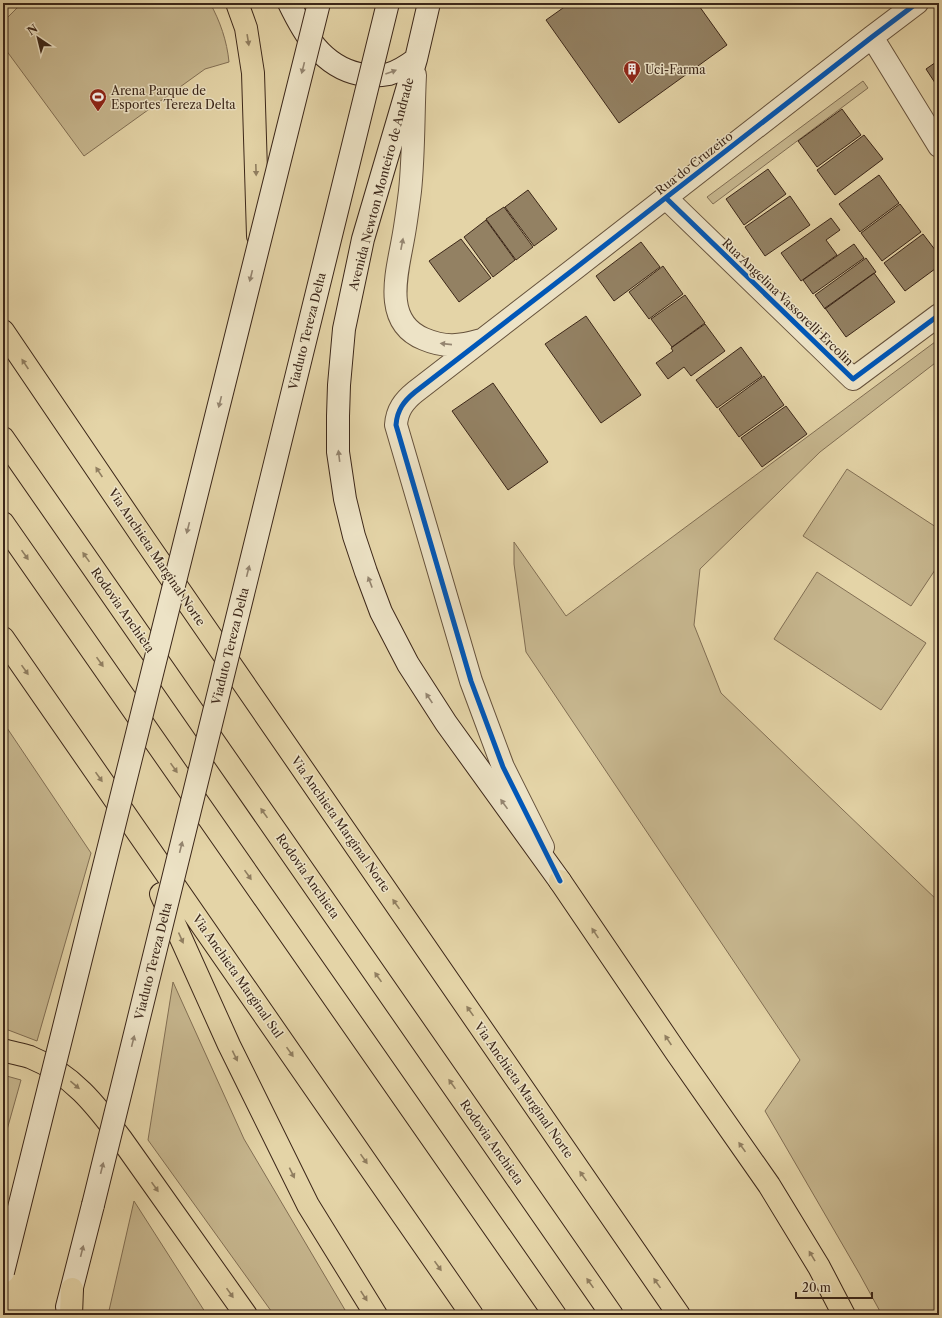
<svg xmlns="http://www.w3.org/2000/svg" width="942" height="1318" font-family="'Libre Caslon Text',serif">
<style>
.green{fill:#c7b78f;stroke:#826f54}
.building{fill:#938163;stroke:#3c2719}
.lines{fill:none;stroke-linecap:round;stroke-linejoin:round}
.minor-casing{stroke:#66523c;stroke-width:24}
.secondary-casing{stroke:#3c2719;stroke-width:24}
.trunk-casing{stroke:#3c2719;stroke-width:24}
.motorway-casing{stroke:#3c2719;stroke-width:24}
.minor{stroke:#ede3c6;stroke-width:22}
.secondary{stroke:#ede3c6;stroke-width:22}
.trunk{stroke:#e4d4a7;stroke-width:22}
.motorway{stroke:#e4d4a7;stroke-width:22}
.secondary-bridge-casing{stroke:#3c2719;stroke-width:24;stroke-linecap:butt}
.secondary-bridge{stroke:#ede3c6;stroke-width:22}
.cycleway-casing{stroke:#ede3c6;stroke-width:8}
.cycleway{stroke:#0057b8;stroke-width:5}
.oneway{fill:#907e60}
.oneway2{fill:#948570}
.labels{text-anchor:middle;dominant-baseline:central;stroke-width:3;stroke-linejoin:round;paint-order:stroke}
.poi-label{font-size:12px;fill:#3c2719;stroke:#ede3c6;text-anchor:start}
.street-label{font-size:12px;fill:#3c2719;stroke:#ede3c6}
</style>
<rect width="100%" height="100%" fill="#e4d4a7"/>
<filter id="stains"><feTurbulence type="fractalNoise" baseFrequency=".005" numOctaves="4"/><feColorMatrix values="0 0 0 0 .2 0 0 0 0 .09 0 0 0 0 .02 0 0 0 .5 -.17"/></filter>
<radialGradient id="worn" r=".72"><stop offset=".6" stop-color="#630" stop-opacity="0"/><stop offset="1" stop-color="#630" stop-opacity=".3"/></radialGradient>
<path class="green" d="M22,3h188c10,18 17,38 19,59l-24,7 -121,87 -81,-110v-24z
M863,81l5,7 -155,116 -6,-7z
M939,339v21l-119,92 -120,117 -6,56 27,68 218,209v413h-57l-23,-42 -94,-162 35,-51 -274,-408 -12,-88v-22l52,74z
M847,469l92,60v35l-28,42 -108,-70z
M817,572l109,71 -45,67 -107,-71z
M3,722l88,131 -54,188 -34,-13z
M173,982l71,157 104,176h-74l-126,-175z
M3,1075l18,5 -18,64z
M134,1201l73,114h-99z"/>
<path class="building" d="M570,3h127l30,42 -108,78 -73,-103z
M939,60v29l-13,-20z
M842,109l19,26 -44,32 -19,-26z
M864,135l19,24 -48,36 -18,-25z
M768,169l18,25 -42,31 -18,-26z
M879,175l20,28 -39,29 -21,-28z
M528,190l29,39 -23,17 -29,-39z
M790,196l20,29 -45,31 -20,-29z
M900,204l21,28 -39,29 -21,-28z
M504,207l29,40 -17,13 -30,-41z
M831,218l9,12 -14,10 11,15 -36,26 -20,-28z
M486,220l29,40 -22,17 -29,-40z
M923,234l16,21v11l-34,25 -21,-28z
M461,239l30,39 -32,24 -30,-41z
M641,242l19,25 -46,34 -18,-25z
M854,244l10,14 -51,36 -10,-14z
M866,258l10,14 -51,37 -10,-14z
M663,266l20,28 -34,25 -20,-27z
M874,273l21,29 -49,35 -21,-29z
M685,295l20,28 -33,24 -21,-28z
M586,316l55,79 -40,28 -56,-79z
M705,324l20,27 -34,25 -7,-9 -16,12 -12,-16 17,-12 -2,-3z
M741,347l21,29 -45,32 -21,-28z
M764,376l20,29 -45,32 -20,-28z
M493,383l55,79 -40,28 -56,-79z
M786,406l21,28 -45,33 -21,-29z"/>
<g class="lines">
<g class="minor-casing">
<path id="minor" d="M872,37l67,109
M415,75c-2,39 -1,78 -5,116 -2,16 -4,32 -7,48 -6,34 -21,83 21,100 21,9 36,7 57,1
M666,198l187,181 86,-64
M543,847l-40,-80 -32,-86 -75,-256c1,-15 8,-24 19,-33l158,-122 299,-233 45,-34"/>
</g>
<g class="secondary-casing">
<path id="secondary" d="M289,3c15,31 33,63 70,71 10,2 20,2 30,0 10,-3 19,-9 27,-15
M429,3l-13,56 -53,180 -19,90 -5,56 -1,31v36l7,47 9,37 12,36 15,40 27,52 38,59 114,158
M67,1307l26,-102"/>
</g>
<g class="trunk-casing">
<path id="trunk" d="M237,3l9,25 7,45 5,163
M3,331l141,208 535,776
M3,638l469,677
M560,881l116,171 93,133 50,82 25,48
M161,894l68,151 79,160 68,110
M3,1050c9,3 18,4 27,7 42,17 66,48 92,83l124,175
M71,1315l1,-26"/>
</g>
<g class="motorway-casing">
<path id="motorway" d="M3,438l609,877
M3,523l552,792"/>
</g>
<use href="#minor" class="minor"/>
<use href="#secondary" class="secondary"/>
<use href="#trunk" class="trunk"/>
<use href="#motorway" class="motorway"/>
<g class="secondary-bridge-casing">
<path id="secondary-bridge" d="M93,1205l295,-1202
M3,1272l316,-1269"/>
</g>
<use href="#secondary-bridge" class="secondary-bridge"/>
<g class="cycleway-casing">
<path id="cycleway" d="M666,198l187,181 86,-64
M560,881l-57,-114 -32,-86 -75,-256c1,-15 8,-24 19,-33l158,-122 299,-233 45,-34"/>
</g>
<use href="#cycleway" class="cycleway"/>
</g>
<defs><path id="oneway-solid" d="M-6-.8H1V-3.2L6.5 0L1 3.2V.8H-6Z"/></defs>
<g class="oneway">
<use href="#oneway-solid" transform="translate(248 40) rotate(81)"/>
<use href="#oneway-solid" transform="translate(256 170) rotate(88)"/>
<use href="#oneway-solid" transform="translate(25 364) rotate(-124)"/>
<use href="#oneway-solid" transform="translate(99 472) rotate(-124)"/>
<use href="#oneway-solid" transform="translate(25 555) rotate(55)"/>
<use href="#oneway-solid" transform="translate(86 557) rotate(-125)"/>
<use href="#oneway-solid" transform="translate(100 662) rotate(55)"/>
<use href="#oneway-solid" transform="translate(25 670) rotate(55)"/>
<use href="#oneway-solid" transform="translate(174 768) rotate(55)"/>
<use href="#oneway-solid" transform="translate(99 777) rotate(55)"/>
<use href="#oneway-solid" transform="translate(264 813) rotate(-125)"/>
<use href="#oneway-solid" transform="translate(248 875) rotate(55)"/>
<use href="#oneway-solid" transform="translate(396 904) rotate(-125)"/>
<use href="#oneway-solid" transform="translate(595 933) rotate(-124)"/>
<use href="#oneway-solid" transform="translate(181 938) rotate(66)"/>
<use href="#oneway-solid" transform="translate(378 977) rotate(-125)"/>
<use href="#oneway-solid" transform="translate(470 1011) rotate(-125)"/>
<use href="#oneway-solid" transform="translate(668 1040) rotate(-124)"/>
<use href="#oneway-solid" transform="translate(290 1052) rotate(55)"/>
<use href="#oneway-solid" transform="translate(235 1056) rotate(64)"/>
<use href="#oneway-solid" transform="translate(452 1084) rotate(-125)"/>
<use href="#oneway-solid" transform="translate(75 1085) rotate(40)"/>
<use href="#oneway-solid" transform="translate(742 1147) rotate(-125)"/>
<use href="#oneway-solid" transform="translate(364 1159) rotate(55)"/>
<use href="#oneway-solid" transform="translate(292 1173) rotate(64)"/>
<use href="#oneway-solid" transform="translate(583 1176) rotate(-125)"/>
<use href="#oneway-solid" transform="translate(155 1187) rotate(55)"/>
<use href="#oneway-solid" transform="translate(812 1256) rotate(-121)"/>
<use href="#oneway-solid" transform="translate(438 1266) rotate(55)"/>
<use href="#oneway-solid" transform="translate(590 1283) rotate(-125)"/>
<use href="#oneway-solid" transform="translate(657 1283) rotate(-125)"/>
<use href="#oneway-solid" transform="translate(230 1293) rotate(55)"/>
<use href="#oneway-solid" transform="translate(364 1296) rotate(57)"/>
</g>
<g class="oneway2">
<use href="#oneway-solid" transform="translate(303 68) rotate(104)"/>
<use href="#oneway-solid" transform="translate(391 72) rotate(-20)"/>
<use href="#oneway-solid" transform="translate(402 244) rotate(-79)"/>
<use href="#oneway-solid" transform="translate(251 276) rotate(104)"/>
<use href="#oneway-solid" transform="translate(446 344) rotate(-174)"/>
<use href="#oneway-solid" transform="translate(220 402) rotate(104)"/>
<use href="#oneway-solid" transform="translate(339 456) rotate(-97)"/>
<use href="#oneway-solid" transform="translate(188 528) rotate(104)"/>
<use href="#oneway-solid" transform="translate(248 571) rotate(-76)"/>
<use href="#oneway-solid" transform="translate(370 582) rotate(-111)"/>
<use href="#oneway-solid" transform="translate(429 698) rotate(-124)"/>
<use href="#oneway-solid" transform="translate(504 804) rotate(-126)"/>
<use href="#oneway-solid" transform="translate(181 847) rotate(-76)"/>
<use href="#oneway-solid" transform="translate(133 1041) rotate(-76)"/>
<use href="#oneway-solid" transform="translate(102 1168) rotate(-76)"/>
<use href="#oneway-solid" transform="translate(82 1251) rotate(-76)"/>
</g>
<defs>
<g id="building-pin" transform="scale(0.9)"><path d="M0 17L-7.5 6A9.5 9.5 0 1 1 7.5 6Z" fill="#8f2418" stroke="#ede3c6"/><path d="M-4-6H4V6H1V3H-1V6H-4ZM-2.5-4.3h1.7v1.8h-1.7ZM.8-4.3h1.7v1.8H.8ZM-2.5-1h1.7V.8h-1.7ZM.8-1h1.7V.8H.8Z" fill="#fff"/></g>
<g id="stadium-pin" transform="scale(0.9)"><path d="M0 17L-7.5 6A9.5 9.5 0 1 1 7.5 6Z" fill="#8f2418" stroke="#ede3c6"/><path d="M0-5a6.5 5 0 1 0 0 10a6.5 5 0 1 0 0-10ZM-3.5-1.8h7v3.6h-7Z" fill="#fff"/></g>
</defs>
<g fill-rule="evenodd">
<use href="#building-pin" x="632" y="69"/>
<use href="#stadium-pin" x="98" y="97"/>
</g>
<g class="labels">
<g class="poi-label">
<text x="645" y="69">Uci-Farma</text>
<text x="111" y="90">Arena Parque de<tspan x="111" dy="14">Esportes Tereza Delta</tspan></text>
</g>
<g class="street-label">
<text transform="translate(694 163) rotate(-38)">Rua do Cruzeiro</text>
<text transform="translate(381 184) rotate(-75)">Avenida Newton Monteiro de Andrade</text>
<text transform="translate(788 302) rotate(44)">Rua Angelina Vassorelli Ercolin</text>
<text transform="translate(307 331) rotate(-76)">Viaduto Tereza Delta</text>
<text transform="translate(157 557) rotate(56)">Via Anchieta Marginal Norte</text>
<text transform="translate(123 610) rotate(55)">Rodovia Anchieta</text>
<text transform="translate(230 646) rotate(-76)">Viaduto Tereza Delta</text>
<text transform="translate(341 824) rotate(55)">Via Anchieta Marginal Norte</text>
<text transform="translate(308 876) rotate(55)">Rodovia Anchieta</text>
<text transform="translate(153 961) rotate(-76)">Viaduto Tereza Delta</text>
<text transform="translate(238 976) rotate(55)">Via Anchieta Marginal Sul</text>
<text transform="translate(524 1090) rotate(55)">Via Anchieta Marginal Norte</text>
<text transform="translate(492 1142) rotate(55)">Rodovia Anchieta</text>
</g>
</g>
<rect width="942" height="1318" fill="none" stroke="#e4d4a7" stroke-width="16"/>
<rect x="4" y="4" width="934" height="1310" fill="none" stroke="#3c2719" stroke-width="2"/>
<rect x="8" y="8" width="926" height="1302" fill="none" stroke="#3c2719"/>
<g transform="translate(38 38) rotate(325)" stroke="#ede3c6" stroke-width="3" paint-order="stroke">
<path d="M0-3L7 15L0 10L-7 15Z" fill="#3c2719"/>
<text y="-6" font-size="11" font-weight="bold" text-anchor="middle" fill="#3c2719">N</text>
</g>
<path d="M796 1292v6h76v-6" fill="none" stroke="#3c2719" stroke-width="2"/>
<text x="802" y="1292" font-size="12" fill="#3c2719" stroke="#ede3c6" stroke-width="3" paint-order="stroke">20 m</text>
<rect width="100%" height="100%" filter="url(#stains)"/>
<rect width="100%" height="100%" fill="url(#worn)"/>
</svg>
